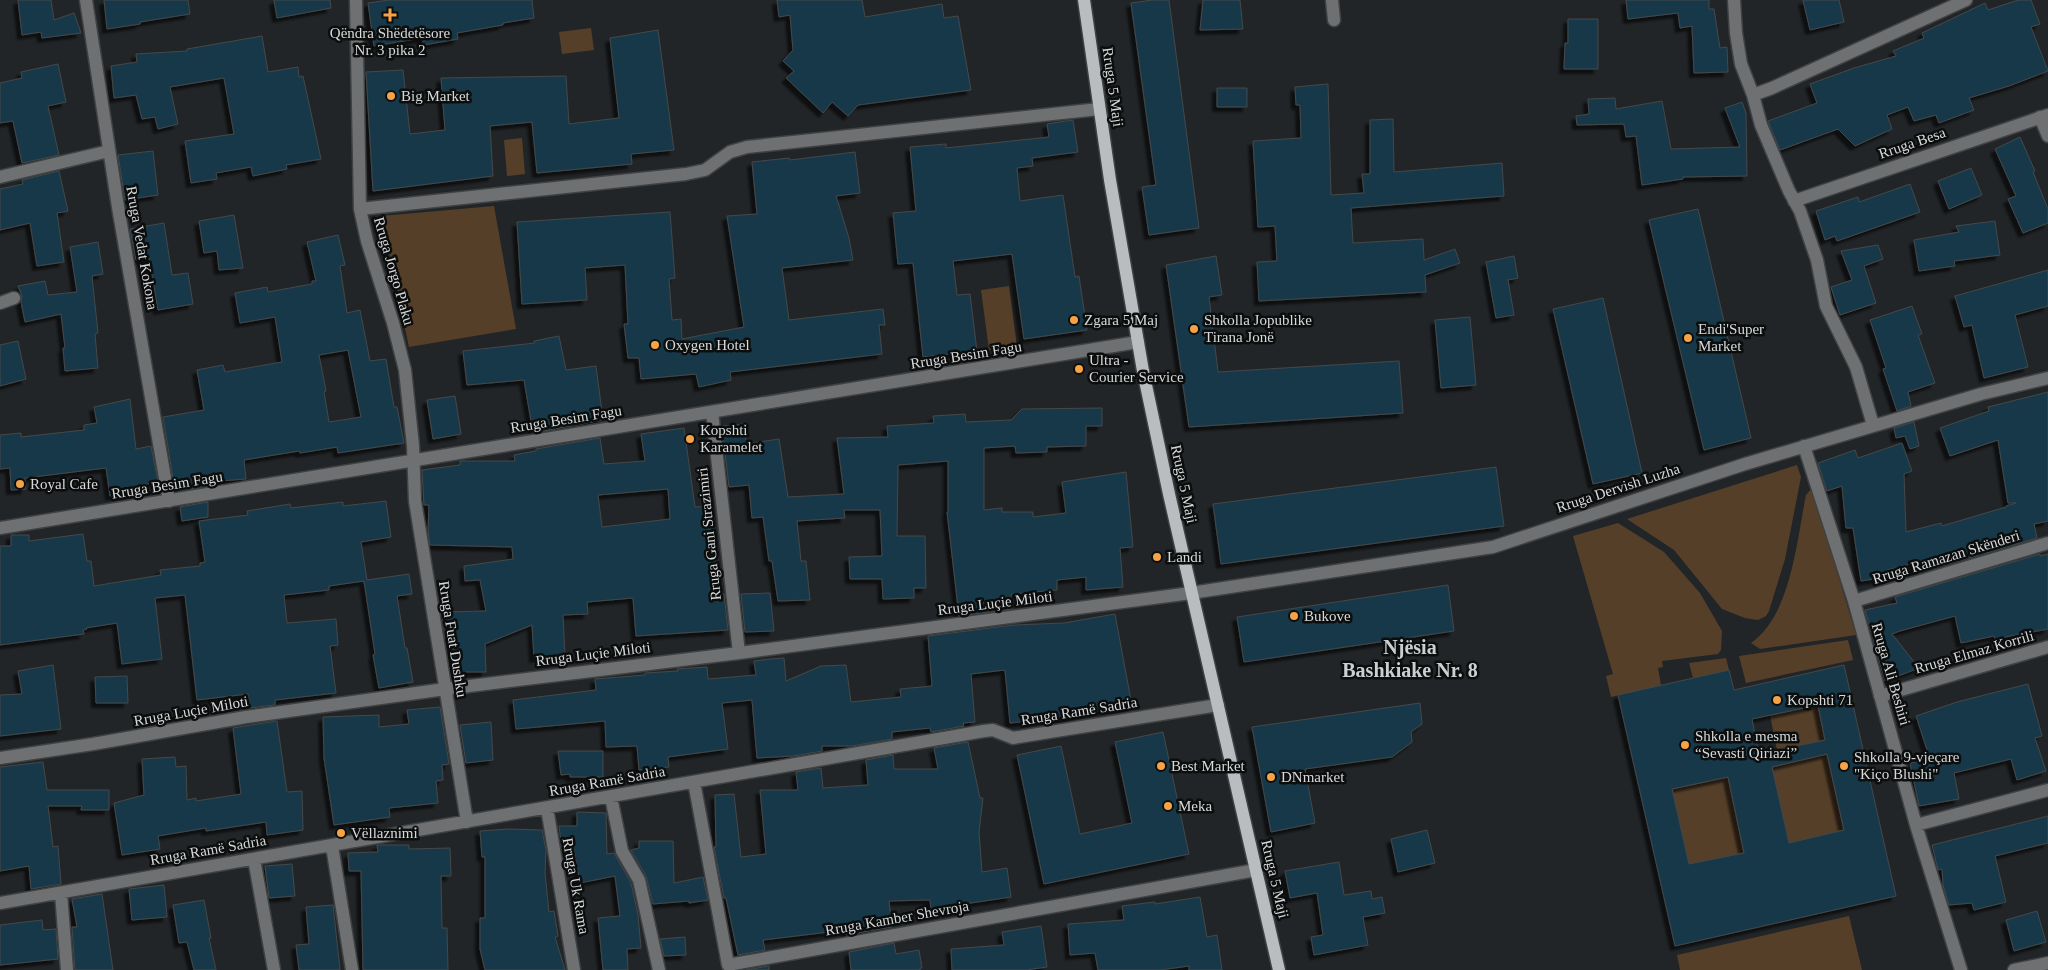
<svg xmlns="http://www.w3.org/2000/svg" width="2048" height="970" font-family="Georgia,serif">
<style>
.green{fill:#553f29}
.building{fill:#193849;stroke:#44484a;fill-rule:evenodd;filter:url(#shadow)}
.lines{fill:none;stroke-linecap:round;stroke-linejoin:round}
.minor-casing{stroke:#3f4244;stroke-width:15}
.major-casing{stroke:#3f4244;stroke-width:15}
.minor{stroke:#6f7071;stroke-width:12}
.major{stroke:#babdbf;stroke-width:12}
.poi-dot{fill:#f5a346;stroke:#0c0e0e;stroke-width:2}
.labels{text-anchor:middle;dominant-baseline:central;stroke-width:5;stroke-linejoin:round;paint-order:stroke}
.poi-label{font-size:15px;fill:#d7d9db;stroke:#0c0e0e;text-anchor:start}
.street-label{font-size:15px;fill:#d7d9db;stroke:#0c0e0e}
.district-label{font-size:20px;font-weight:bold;fill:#cbcfd2;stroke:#0c0e0e}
</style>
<defs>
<filter id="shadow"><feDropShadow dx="-4.5" dy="4.5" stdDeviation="1" flood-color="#0009"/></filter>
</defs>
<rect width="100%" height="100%" fill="#222527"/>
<path class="green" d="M591,28l3,22 -32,4 -3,-22z
M522,138l3,36 -18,2 -3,-36z
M494,206l22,123 -107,18 -28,-131z
M1009,286l8,61 -28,3 -8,-60z
M1797,465l4,12 -16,82 -16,52 -3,5 -8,4 -13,-2 -23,-9 -48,-59 -47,-31z
M1812,488l44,147 -96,14 -9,-6c40,-27 46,-104 55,-148z
M1618,523l46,29 36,41 22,38 -1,19 -3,4 -56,7 1,6 -5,1 3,17 -50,12 -5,-21 7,-2 -40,-138z
M1848,640l5,20 -107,23 -7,-27z
M1726,658l3,12 -36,8 -4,-15z
M1818,705l7,35 -48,10 -7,-35z
M1827,754l17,76 -55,13 -17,-76z
M1728,777l16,76 -55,11 -17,-75z
M1849,916l13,54h-182l-3,-15z"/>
<path class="building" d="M18,0h33l3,20 20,-7 7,20 -39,5 -1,-6 -19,3z
M104,0h84l2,14 -50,8v2l-33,5z
M274,0h56l1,8 -54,10z
M389,0h143l2,18 -31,5v2l-46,8 1,6 -34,6 -2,-7 -48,8 -6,-43z
M777,0h85l3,17 77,-13 2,14 14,-2 13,74 -113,15 -10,11 -16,-14 -9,11 -37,-35 8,-7 -11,-10 10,-11 -3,-35 -11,2z
M1152,0h17l30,228 -50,7 -7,-48 14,-2 -25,-182z
M1203,0h37l3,29 -43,1z
M1626,0h83v9h5l6,39 7,-1 1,25 -34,1 -2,-47 -12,2 -2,-15 -50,6z
M1803,0h36l5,22 -34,8z
M2018,0h13l9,24 -9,3 17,44 -39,15 -40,12 5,12 -35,13 -3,-8 -22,6 -6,-14 -21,8 5,14 -37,17 -17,-17 -58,21 -12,-29 49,-18 -7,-19 44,-16 42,-12 -3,-5 31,-13 -2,-5 63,-30 3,7z
M1568,19h30v50h-34l1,-26h3z
M658,30l16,120 -43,4 1,10 -95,9 -5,-51 -42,4 3,50 -120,15 -7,-119 37,-2 7,64 35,-4 -4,-52 125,-2 3,48 50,-6 -9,-80z
M262,36l6,36 30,-5 1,10 4,-1 18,83 -35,6 1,4 -34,7 -2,-9 -35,6 1,6 -26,4 -6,-42 49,-7 -10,-56 -54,9 8,37 -20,5 -3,-12 -13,2 -6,-24 -22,3 -3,-32 26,-4 -1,-8 51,-3v-2z
M58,64l8,38 -18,4 11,49 -37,8 -9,-42 -13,2v-40l22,-5 -1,-6z
M1328,84l3,111 33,-2 -2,-19h8v-54l23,-1 1,53 108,-9 2,33 -153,12 2,35 70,-4 1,21 31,-11 5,14 -35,12 1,17 -167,9 -2,-39 20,-1 -2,-35 -17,1 -5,-86 48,-3 -1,-33h-4l-1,-18z
M1217,88h30v19h-30z
M1615,98l1,11 46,-8 9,48 69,-2 -15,-39 17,-6 4,11 1,63 -64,1v2l-41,6 -6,-49 -10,1 -2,-13 -47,1 -1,-9 13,-2 -1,-15z
M1073,120l5,32 -46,6 1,8 -16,2 3,33 43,-6 12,82 4,-1 8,54 -63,9 -12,-85 -59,7 4,34 13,-1 7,57 -54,6 -10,-94 -15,1 -5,-51 23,-2 -6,-64 36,-3v4l103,-11 -2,-13z
M2020,137l15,34 -2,1 15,37v14l-25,10 -15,-34 8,-3 -21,-47z
M153,151l5,44 -33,5 -7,-45z
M855,152l5,41 -24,3 13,42 4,22 -71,8 7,52 94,-11 2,16h-6l3,29 -152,18 1,8 -32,7 -3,-13 -55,5 -2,-21h-11l-4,-34h4l-3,-59 -40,3 2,32 -65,4 -5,-82 153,-10 5,66 -6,1 3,41 9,-1 1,20 62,-12 -17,-111 30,-2 -5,-52 37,-4 1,2z
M1971,168l11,27 -33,14 -11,-28z
M59,171l9,40 -11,2 7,49 -27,4 -7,-43 -30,7v-41l23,-5 -1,-4z
M1910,184l10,28 -83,29 -2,-5 -10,4 -9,-29 42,-14 1,5z
M1698,209l53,229 -47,12 -55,-230z
M234,215l9,53 -24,2 -2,-19 -13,2 -5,-32z
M1995,221l5,34 -46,6 1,5 -36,5 -5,-31 45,-8 -3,-6z
M164,223l8,52 16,-2 5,31 -35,6 -9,-52 -13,2 -6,-31z
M338,235l7,30 -5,1 7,47 13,-3 10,51 16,-2 8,48h3l7,36 -66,10 -1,-6 -37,6 -1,-2 -55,9 2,19 -39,3v4l-29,5 -1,-8 -3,1 -11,-67 41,-7 -7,-40 26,-5 2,7 57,-10 -7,-45 -35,6 -5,-30 32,-6 1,5 44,-8v-3h4l-9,-39zM348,350l13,67 -32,5 -5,-30 2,-1 -7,-36z
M98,242l5,32 -11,2 6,57 -3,1 3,34 -33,3 -2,-23h2l-4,-34 -36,8 -4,-20 1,-6 -4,-10 27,-5 3,14 29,-3 -7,-45z
M1878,245l5,14 -19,7 12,37 -36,12 -9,-28 21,-7 -11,-29z
M1216,256l6,39 -13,2 9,75 181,-11 4,52 -214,14 -23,-162z
M1514,256l4,22 -10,2 6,35 -18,3 -10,-56z
M2048,270v36l-33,9 13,52 -44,11 -12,-53 -8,2 -9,-31z
M1603,298l39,175 -49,11 -40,-175z
M1912,306l10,28 -4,1 17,48 -27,9 3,14 -14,5 -14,-42 3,-1 -16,-48z
M1470,317l6,68 -35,3 -6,-68z
M559,336l7,34 30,-4 7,54 -70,13 -9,-53 -57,5 -4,-34 72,-8 -1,-2z
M18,341l8,38 -26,7v-41z
M2048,392v129l-14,3 3,14 -119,35 -4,-10 -27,7 1,7 -27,4 -8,-53h-7l-4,-42 -15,5 -9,-28 37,-13 3,8 44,-15 10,28 -8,3 2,58 35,-9 1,3 64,-19v-1l10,-3h-8l-10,-63 -48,16 -10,-28 49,-17 -1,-4z
M455,396l6,38 -28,5 -6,-39z
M130,399l6,50 15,-3 7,36 -22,4 1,5 -27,5 -4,-28 -81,10 1,11 -15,1 -1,-22 -10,1v-34l21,-2v4l63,-7v-5l13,-2 -3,-16z
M1102,408v18h-16v20l-39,1v5l-31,1 -1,-7 -31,2v62l18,-2v4h31v5l33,-4 -4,-31 64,-10 7,75 -13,1 3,39 -37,3v-13l-29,3v10l-46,4 1,15 -53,7 -12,-104h1v-51l-50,4 -1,71h28l1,52h-12v10l-31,1 -1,-20h-32l-1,-22 33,-1 -2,-46h-36l1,8 -48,3 4,40h5l4,39 -32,1 -6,-40h-3l-6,-44 -11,1 -3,-33 -20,2 -7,-61 23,-2 1,20 33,-5 9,58 56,-3 -7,-56 51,-1 -1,-11 47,-3 -1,-7 32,-2 1,8 45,-2 11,-11z
M1914,422l5,24 -9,3 -5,-13 -9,2 -2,-10z
M684,428l11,79 17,-1 6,88h6l4,36 -92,6 -3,-38 -46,4 1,12 -25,1 2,41 -31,2 -2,-33 -47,19 1,28h-34v-34h-7l-3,-26 44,-1 -6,-31 -15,1 -1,-15 49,-7 -1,-12 -82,-2 -2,-14 1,-26h-5l-2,-35 38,-5v-4h55l-1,-6 22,-4v-2l64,-11 4,26 41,-3 -4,-27zM668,489l2,30 -68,8 -4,-32z
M1496,467l8,59 -283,38 -8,-60z
M386,501l5,36 -30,5 6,38 42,-6 3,20 -15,2 8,52h2l6,34 -34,6 -6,-33 2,-1 -11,-73 -35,5v4l-45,5 3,28 49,-4 2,26 -8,1 6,47 -61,7v5l-26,3 -1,-14 -51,6 -12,-105 -30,3 7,61 -40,5 -5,-41 -31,5 1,1 -4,1 1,4 -84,11v-99h11v-11h18v6l54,-7 4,27h4l3,25 67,-11 -1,-5 40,-4v-3l5,-1 -6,-41 49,-6 -1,-4 43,-7 1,4 52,-6v4z
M208,502v15l-26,4 -2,-14z
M2040,554v2l8,-2v75l-53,10 -1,-3 -33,7 -6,-27 -55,15 -8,3 27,34 -34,13 -20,-71 32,-7 -2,-6z
M1448,585l6,46 -210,31 -7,-45z
M770,593l4,38 -29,1 -4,-38z
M1115,614l17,92 -42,6 -38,10 -1,-3 -41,4 -5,-53 -34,4 4,48 -12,1 1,3 -33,6 -1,-4 -38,4v7l-40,7h-30v5l-28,5 -37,2 -5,-58 -30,3 6,46 -60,8 1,10 -30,3 -2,-24 -31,1 -1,-26 -89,8 -3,-29 83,-10 -1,-11 50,-4v-2l33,-2 -1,-2 30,-2 1,12 48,-4 -2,-14 16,-2 14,-1 2,23 35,-15 25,-1 5,37 50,-5 -1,-8 32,-3 -4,-50 86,-11 50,-2z
M53,665l8,64 -61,7v-41l22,-1 -4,-23z
M1844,665l52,231 -221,50 -57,-251 111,-25 5,20zM1818,705l7,35 -66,14 -7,-35zM1827,754l17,76 -55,13 -17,-76zM1728,777l16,76 -55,11 -17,-75z
M127,676l1,27h-32l-1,-26z
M2028,684l14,52 -7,2 11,33 -29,9 -6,-21 -57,14 5,26 -40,7 -9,-43 20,-4 -14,-43 41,-14z
M1420,703l2,21 -11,8 1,10 -20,15 -87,12 10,54 -44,9 -19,-105z
M440,707l9,57 -7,1 1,15 -7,1 2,22 -49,5 1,9 -56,8 -10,-67 -1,-41 56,-2v12l30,-3 -2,-14z
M277,721l10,71 15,-1 1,39 -36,5 -1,-13 -60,9v-3l-48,8 2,13 -38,6 -8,-52 30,-8 -2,-36 33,-2 1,10 10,-1 1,34 9,-2v3l45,-7 -8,-66z
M491,722l2,38 -27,3 -6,-38z
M1163,732l26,122 -145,30 -27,-129 44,-9 19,88 52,-11 -17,-81z
M968,742l12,56h3l-4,34 3,40 25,-4 4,29 -80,12 -1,-9 -41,1 3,26 -46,8v-5l-83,10 2,10 -27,5 -12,-57h-2l-10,-51h2l-1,-52 19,-1 7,63 25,-3 -6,-64h38l-2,-18 25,-4 2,20 45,-3 -2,-25 27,-5 1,14h44l-4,-21z
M558,751h45v26h-33v-3l-9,1z
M43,762l4,28h62v20h-28l1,-4h-34l5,41 5,-1 3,38 -30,5 -2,-23 -29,5v-104z
M577,812l29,1 1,41 7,-1 17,30 7,32 3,33 -14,1 1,21h-25l-5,-52 22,-2 -5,-40 -35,7 -6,-33h-12l-3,-24h18z
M2048,816v27l-53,13 11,46 -32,8 -2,-7 -23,2 -6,-20 -1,-16 -4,1 -6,-25z
M508,829l34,1 4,20 -1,23 4,39 5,-1 4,25 -3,1 10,33h-80l-5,-21v-31h5v-61h-3l-2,-26z
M1427,830l8,33 -37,9 -7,-33z
M639,841h34l1,42 29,-6 5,23 -19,3v-2l-36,3 -7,-28 -15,-26 8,-2z
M377,845h32v4l41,-1 1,28h-10l1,52h5l1,42h-85l-2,-99h-12l-1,-18 30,-1z
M1339,862l5,33 27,-4 1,8 10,-2 3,16 -22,4 5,28 -54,10 -3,-18 12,-2 -6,-42 -27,5 -5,-27z
M292,864l3,32 -26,2 -4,-32z
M164,885l3,32 -35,3 -3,-31z
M102,894l11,76h-38l-3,-43h5l-5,-28z
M1200,897l7,40 10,-2 5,35h-33v-4l-29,4h-62l-3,-17 -25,2 -2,-31 56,-4 -2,-14 33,-4v2z
M204,900l7,38h-2l7,32h-22l-7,-28 -8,1 -6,-38z
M333,905l7,65h-41l-3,-25 13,-1 -3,-37z
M2037,911l9,31 -32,9 -8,-31z
M42,920l1,10 13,-1 2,30 -58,6v-40z
M1041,926l6,41 -21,3h-74l-1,-21 53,-4 -2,-13z
M685,937l1,18 -22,1 -4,-17z
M894,943l2,11 23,-4 3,18h-2v2h-69l-2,-18z
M769,966v4h-23z"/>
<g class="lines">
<g class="minor-casing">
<path id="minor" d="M86,0l32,207 51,294
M356,0l4,209 7,32 26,82 12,47 8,76 2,55 52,321
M1332,0l2,20
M1734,0l2,33 5,31 12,31 8,30 28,66 11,20 17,49 9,46 30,61 17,58
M1753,95l19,-7 194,-88
M2040,117l8,19
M0,177l109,-26
M1794,201l254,-86
M360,209l326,-35 19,-4 25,-18 17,-5 352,-38
M0,303l14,-5
M712,412l27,241
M1804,446l50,155 62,224 45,145
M0,528l1138,-186
M1854,601l194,-58
M1880,696l168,-49
M0,758l93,-14 153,-27 199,-28 294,-36 452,-60 302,-46 252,-83 236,-70 67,-16
M694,782l34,183 528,-95
M611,797l11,54 17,29 20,90
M547,808l27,162
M1916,825l132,-35
M332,846l20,124
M254,859l20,111
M61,893l6,77
M0,903l984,-172 9,-1 20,8 205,-33
M2014,970l34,-7"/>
</g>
<g class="major-casing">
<path id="major" d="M1084,0l26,180 33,191 26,123 110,476"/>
</g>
<use href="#minor" class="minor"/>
<use href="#major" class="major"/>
</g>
<g class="poi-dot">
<path d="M387.5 7.5h5v5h5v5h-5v5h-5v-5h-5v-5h5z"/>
<circle cx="391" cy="96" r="5"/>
<circle cx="1074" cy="320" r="5"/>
<circle cx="1194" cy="329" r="5"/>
<circle cx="1688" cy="338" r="5"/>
<circle cx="655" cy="345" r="5"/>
<circle cx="1079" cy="369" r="5"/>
<circle cx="690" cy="439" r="5"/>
<circle cx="20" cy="484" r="5"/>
<circle cx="1157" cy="557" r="5"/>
<circle cx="1294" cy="616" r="5"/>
<circle cx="1777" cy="700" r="5"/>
<circle cx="1685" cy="745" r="5"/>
<circle cx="1161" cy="766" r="5"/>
<circle cx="1844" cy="766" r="5"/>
<circle cx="1271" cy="777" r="5"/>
<circle cx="1168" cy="806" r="5"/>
<circle cx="341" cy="833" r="5"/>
</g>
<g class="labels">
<g class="poi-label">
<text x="390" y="33" text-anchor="middle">Qëndra Shëdetësore<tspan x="390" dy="17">Nr. 3 pika 2</tspan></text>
<text x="401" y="96">Big Market</text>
<text x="1084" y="320">Zgara 5 Maj</text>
<text x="1204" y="320">Shkolla Jopublike<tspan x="1204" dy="17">Tirana Jonë</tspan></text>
<text x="1698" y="329">Endi'Super<tspan x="1698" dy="17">Market</tspan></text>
<text x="665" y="345">Oxygen Hotel</text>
<text x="1089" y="360">Ultra -<tspan x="1089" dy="17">Courier Service</tspan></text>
<text x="700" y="430">Kopshti<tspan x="700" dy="17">Karamelet</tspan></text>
<text x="30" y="484">Royal Cafe</text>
<text x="1167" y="557">Landi</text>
<text x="1304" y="616">Bukove</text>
<text x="1787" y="700">Kopshti 71</text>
<text x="1695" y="736">Shkolla e mesma<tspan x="1695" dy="17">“Sevasti Qiriazi”</tspan></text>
<text x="1854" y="757">Shkolla 9-vjeçare<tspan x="1854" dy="17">"Kiço Blushi"</tspan></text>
<text x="1171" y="766">Best Market</text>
<text x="1281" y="777">DNmarket</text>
<text x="1178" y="806">Meka</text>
<text x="351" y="833">Vëllaznimi</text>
</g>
<g class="street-label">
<text transform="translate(1113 87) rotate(82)">Rruga 5 Maji</text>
<text transform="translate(1912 143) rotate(-19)">Rruga Besa</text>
<text transform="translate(142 248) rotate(80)">Rruga Vedat Kokona</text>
<text transform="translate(394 271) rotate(74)">Rruga Jorgo Plaku</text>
<text transform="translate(966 355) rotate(-9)">Rruga Besim Fagu</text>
<text transform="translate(566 419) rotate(-9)">Rruga Besim Fagu</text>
<text transform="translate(1184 484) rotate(78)">Rruga 5 Maji</text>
<text transform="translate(167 485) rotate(-9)">Rruga Besim Fagu</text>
<text transform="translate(1618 488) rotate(-18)">Rruga Dervish Luzha</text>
<text transform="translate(709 534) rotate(-96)">Rruga Gani Strazimiri</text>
<text transform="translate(1946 557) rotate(-17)">Rruga Ramazan Skënderi</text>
<text transform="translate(995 603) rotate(-7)">Rruga Luçie Miloti</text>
<text transform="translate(453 639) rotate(81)">Rruga Fuat Dushku</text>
<text transform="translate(1974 652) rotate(-16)">Rruga Elmaz Korrili</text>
<text transform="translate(593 654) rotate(-7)">Rruga Luçie Miloti</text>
<text transform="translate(1891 674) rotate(74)">Rruga Ali Beshiri</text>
<text transform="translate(191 711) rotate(-10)">Rruga Luçie Miloti</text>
<text transform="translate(1079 711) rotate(-9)">Rruga Ramë Sadria</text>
<text transform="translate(607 781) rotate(-10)">Rruga Ramë Sadria</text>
<text transform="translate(208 850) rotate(-10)">Rruga Ramë Sadria</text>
<text transform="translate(1275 879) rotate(77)">Rruga 5 Maji</text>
<text transform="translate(576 886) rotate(80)">Rruga Uk Rama</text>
<text transform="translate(897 918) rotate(-10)">Rruga Kamber Shevroja</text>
</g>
<g class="district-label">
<text x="1410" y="647">Njësia<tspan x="1410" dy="23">Bashkiake Nr. 8</tspan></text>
</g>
</g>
</svg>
